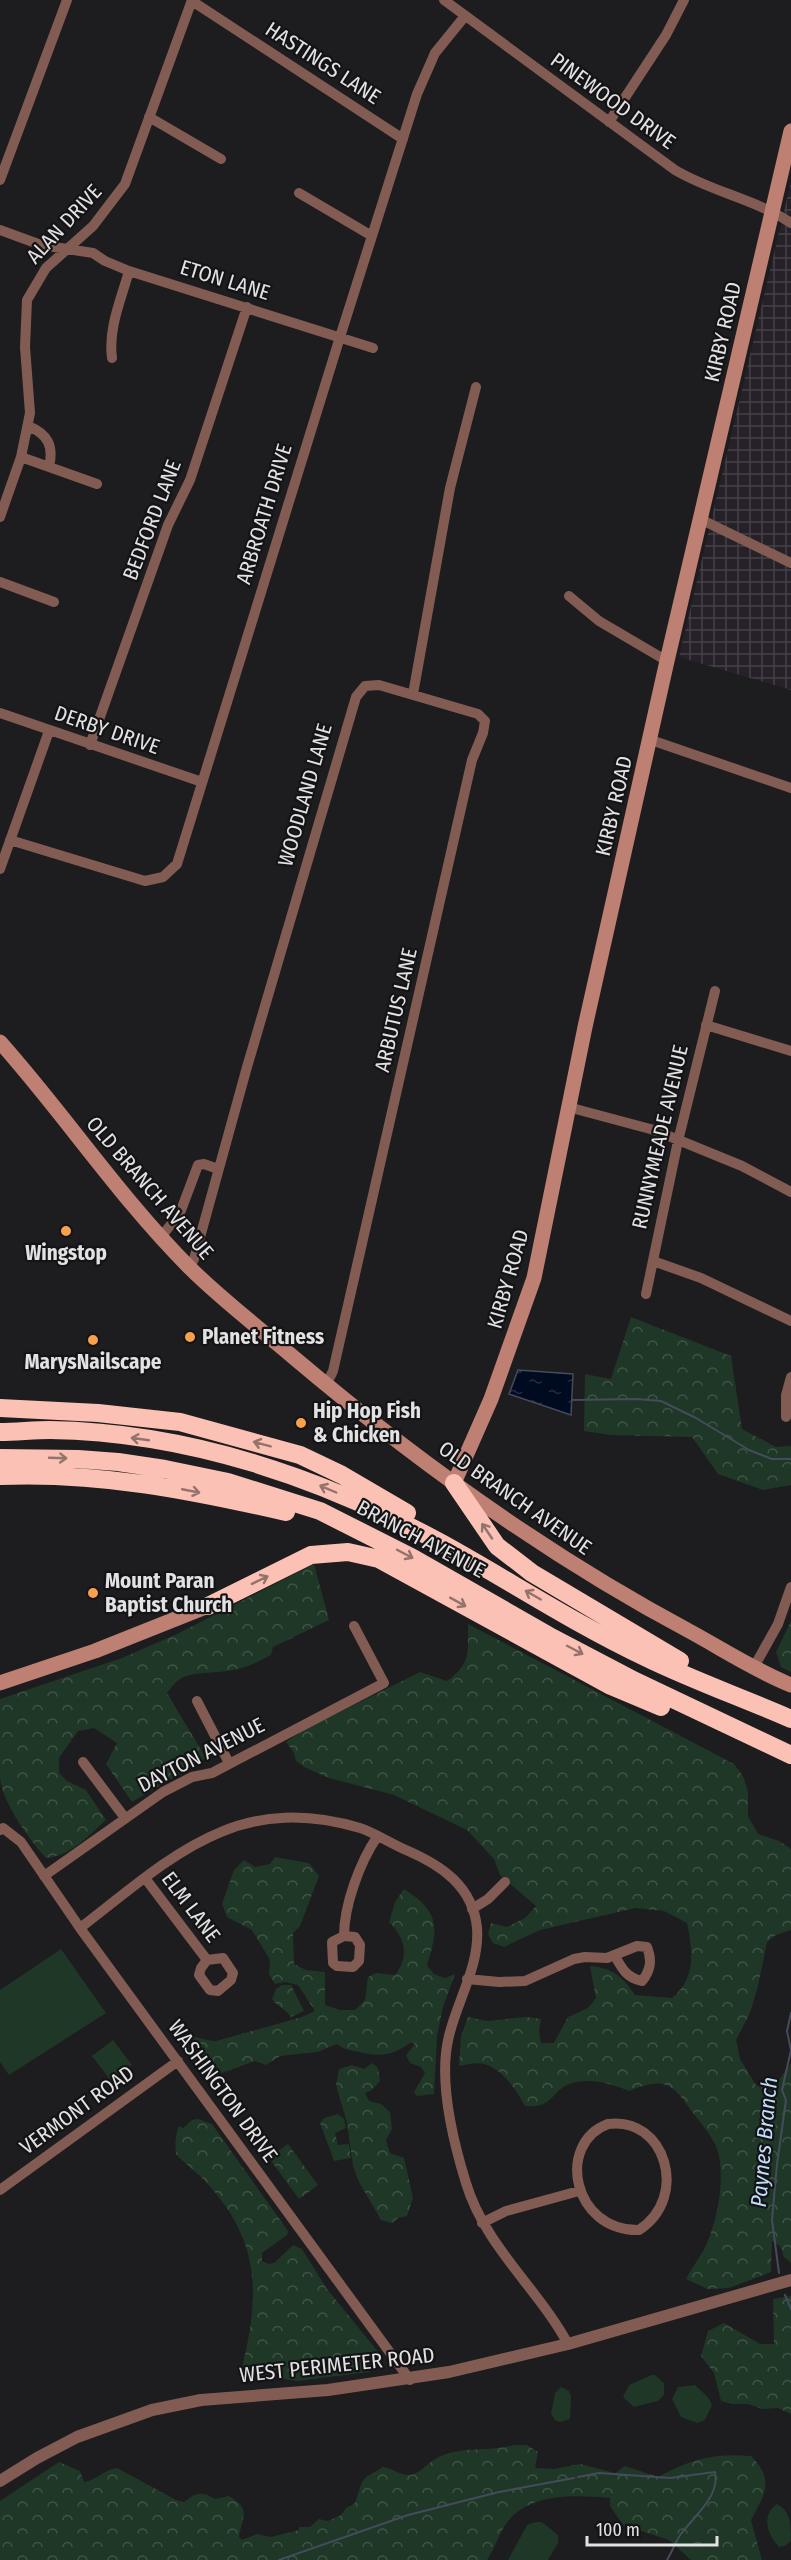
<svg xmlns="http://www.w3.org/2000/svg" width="791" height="2560" font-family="'Fira Sans Condensed',sans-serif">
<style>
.industrial{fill:url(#industrial-grid)}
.grass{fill:#1f3727}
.forest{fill:url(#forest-crowns)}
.water{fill:url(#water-ripples);stroke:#444c5b;stroke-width:1.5}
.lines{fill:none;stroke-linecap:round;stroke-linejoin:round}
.stream{stroke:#444c5b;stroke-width:2}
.minor{stroke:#825c53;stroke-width:10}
.tertiary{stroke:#825c53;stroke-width:12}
.secondary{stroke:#bd8072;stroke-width:15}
.motorway{stroke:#fbc1b4;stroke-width:18}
.oneway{stroke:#93736c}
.poi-dot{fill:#f9a04c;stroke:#141315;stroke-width:2}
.labels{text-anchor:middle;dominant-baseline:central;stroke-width:4.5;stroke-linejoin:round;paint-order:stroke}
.street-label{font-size:21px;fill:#e3e2e3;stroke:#141315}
.poi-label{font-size:21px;font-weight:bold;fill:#e3e2e3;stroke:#141315;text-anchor:start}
.water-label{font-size:22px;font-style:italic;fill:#c1defc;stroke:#141315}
</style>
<defs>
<pattern id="industrial-grid" width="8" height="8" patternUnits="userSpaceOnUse" patternTransform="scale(1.5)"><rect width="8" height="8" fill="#262128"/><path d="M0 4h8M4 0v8" fill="none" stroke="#454147"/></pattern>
<pattern id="forest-crowns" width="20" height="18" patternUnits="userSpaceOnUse" patternTransform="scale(1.5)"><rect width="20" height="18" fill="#1f3727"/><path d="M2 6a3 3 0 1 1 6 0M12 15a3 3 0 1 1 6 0" fill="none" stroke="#3f5446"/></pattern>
<pattern id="water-ripples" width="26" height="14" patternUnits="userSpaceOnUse" patternTransform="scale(1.5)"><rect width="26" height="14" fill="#000b21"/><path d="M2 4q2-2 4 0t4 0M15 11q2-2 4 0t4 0" fill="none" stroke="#252e41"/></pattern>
</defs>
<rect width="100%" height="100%" fill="#1d1c1e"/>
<path class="industrial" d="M791,181v509l-112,-33z"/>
<path class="grass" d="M61,1949l45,64 -97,62 -9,-13v-72z
M113,2040l19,25 -21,16 -19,-25z
M652,2375h3l9,8v12l-6,6 -24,6 -11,-10 6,-12z
M695,2385l13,12 4,8 -7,15 -8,3 -16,-6 -9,-18 6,-12z
M561,2387l8,4 2,5 -1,23 -10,3 -5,-2 -4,-6 4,-21z
M777,2504c14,7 14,21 14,37l-6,5 -6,1c-12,-13 -18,-32 -2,-43z
M536,2522h6l16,13v8l-10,17h-40l19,-35z"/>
<path class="forest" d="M631,1317l100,39 11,73 34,18 15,-1v39l-28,5 -45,-16 -26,-37 -82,-2 -26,-4 1,-57 26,5z
M314,1564l15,56 -56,27 -2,8c-17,10 -35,16 -55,17 -24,3 -34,-1 -49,21l39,65 -74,44 -26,-38 11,-21 -23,-15 -16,3 -19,27v15l8,8 19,9 20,30c-18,16 -35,36 -60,38 -17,-19 -43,-54 -46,-80 0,-25 0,-53 0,-79l122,-41 55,-24z
M791,1621v51l-10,-5 -5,-15z
M468,1624l266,140 9,12 5,16v24l10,18 21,7 12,8v81l-15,5 -9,7 -9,44 -8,27 -14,27 4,19 16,26 15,6 20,-28v200l-7,-6 -4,-11 -8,-5 -1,31 -42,16 -21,1 -22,-10c6,-12 16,-24 21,-36 11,-26 18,-64 11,-91 -4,-15 -19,-31 -28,-43 -20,-30 -30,-30 -61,-18 -18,-8 -41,-14 -60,-7 -18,8 -17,25 -44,22 -9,-16 -22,-37 -41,-42 -7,-2 -18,1 -25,2l2,-30 7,-19 19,4 39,-4 15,2 -2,12 2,12h13l14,-26 20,-9 8,-10 -6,-32c23,2 33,11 45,29l37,3c24,-20 21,-46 15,-75l-23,-12 -28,-3 -96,22 -36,17 -11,-4 -5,-9 3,-11 16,4 18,-9 11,-12 -36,-31 -6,-16 -27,-29 -73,-35 -65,-17 -25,-11 -8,-6 -2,-8 -8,-11 18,-12 116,-58 27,9c24,-17 21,-29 21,-57z
M275,1857l34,6 10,13 -19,50 -7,7 1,31 12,6 19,2v33l15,5h15l10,-10 3,-23 8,-4 19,2c15,-19 10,-37 -6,-53l6,-20 9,-13c36,23 35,39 23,76l7,9 11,4 10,-4 -12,33 -6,29 -3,58 -17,2 -3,-4 11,-19 -4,-6 -11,-4 -4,-8 9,-11 -4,-2c-15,12 -28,15 -48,11 -10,-3 -17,-2 -26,-9l-20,8 -37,4 -14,9 -11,-4 -50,18 -23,-33 -2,-9c10,-4 24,4 36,4l86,-24 13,-6 -17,-26 -13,-3 -10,2 -6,-10 1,-14 -18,-30 -25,-13 -5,-13 12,-34 10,-10 11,7 15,-3z
M282,1985h9l13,26 -13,6c-5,-8 -14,-10 -19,-18l4,-10z
M372,2063l6,5 2,13 -8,9 -7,3 4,8 12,3 9,8 2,17 -6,11 4,13 14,5 9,40 -6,18 -9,2 -6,5 -11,-3 -22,-38 -6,-16 -6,-43 -11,-38 3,-16 13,-4 12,4z
M338,2114l6,5 2,9 -11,5 3,12 11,-1 2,14 -17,3 -14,-38 4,-5z
M198,2119l14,5 76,107 -1,4 -25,18v8l6,3 6,-1 19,-18 9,4 25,40 52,64 -1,12 -9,7 -72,9 -26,-4 -31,-1c19,-77 24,-131 -34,-194 -9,-10 -21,-18 -30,-28 -1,-10 -1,-19 3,-28l4,2 9,-8z
M288,2144l30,41 -19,14 -30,-41z
M791,2296v118l-13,-6 -15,1 -15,-5h-16l-11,-3 -7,-28 -13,-17 7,-25 16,-8 36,21h14l-1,-45z
M514,2445h13l11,7 -3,16 19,1 26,-5 35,9 10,-7 33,11c33,-18 56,-24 93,-21 24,24 14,38 0,64l11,40h-71l-22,-20 -46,-15 -13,-19v-8c-34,-3 -85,-6 -106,29 -6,10 -10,22 -17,33h-487v-59l59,-39 21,9 4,11c12,-2 20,-12 33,-14l59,32 8,2c12,-10 18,-11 31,-3l14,-3c23,14 13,20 10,41l3,3 15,-6 14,3 28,-7v-3h11l9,-8 9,2 13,-6 5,-7 9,-5 7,-21 4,-5 17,-10c9,1 19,9 27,8 12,-2 19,-15 31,-19 24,-10 49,-4 73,-11z"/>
<path class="water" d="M518,1370l55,4 -2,41 -62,-21z"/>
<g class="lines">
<path class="stream" d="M572,1400l65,-1 24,2 35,17 53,32 23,9h19
M779,2273l-7,-53 5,-56 9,-64 -4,-10 9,-40 -4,-19 4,-18
M785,2295l6,14
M578,2477l21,-4 71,5 45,-6c5,25 -21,44 -34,62 -6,8 -9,18 -14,26
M279,2560l129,-45 91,-23 75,-14"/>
<path class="minor" d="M444,0l231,170c37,22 80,29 116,53
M192,1l211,138
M149,117l72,42
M609,122l57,-87 18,-35
M0,180l67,-180
M299,193l73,43
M0,230l41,15 52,8 12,8 24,10 244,77
M112,358c-4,-30 9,-58 17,-87
M28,426c20,8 26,20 21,41
M21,457l76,27
M0,517l21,-60 9,-44 -5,-66 2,-47 19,-32 47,-42 32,-42 67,-184
M700,519l91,44
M0,582l54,20
M569,596l30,25 68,40
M413,694l37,-206 26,-101
M0,713l202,69
M651,740l140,48
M90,745l78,-220 22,-45 57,-173
M10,840l135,41 18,-4 14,-13 163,-527 77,-243 18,-41 30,-37
M0,869l49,-138
M706,1025l85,26
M568,1107l86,23 88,36 49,26
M161,1237l19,-24 18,-48 6,-1 14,5
M653,1261l48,17 90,43
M189,1268l5,-9 53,-192 109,-370 9,-11 14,-1 99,29 7,7 -2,12 -11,27 -139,611 -7,14
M646,1294l32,-153 37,-150
M786,1417v-22l5,-18
M754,1667l24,-43 13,-37
M197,1701l32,62
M83,1762l42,56
M0,1830l3,-2 18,14 59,86 330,452
M44,1876l119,-84 29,-15 20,-4 172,-90 -30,-57
M145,1878l62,82 16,-2 10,15 -2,7 -13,11 -8,-1 -11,-15 2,-7 6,-8
M472,1909l16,-10 17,-17
M80,1928c91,-70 156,-137 280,-100 13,4 32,16 46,22 35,15 67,36 71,78 3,37 -20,73 -28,108 -11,43 4,105 17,147 19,63 71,104 102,161
M344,1936l-12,6 1,21 4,3 16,1 6,-6 1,-16 -5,-8 -11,-1c0,-31 16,-74 33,-99
M467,1979l32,3 26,-1 49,-22 11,-2 22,1 30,-12 10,1c5,13 4,23 -5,34 -15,-3 -20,-12 -27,-25
M608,2124c57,-8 82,73 31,106 -67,1 -83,-87 -31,-106z
M0,2190l178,-129
M482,2223l24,-12 73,-20"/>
<path class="tertiary" d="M0,2481l37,-23 40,-21 75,-27 49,-10 127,-10 121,-18 119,-28 223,-64"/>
<path class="secondary" d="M0,1042c65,73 120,156 190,226 31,31 68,59 102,88 123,104 256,200 399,276 33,18 65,39 100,53
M454,1483l37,-84 43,-121 51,-251 82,-366 124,-530
M0,1683l95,-32 113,-45"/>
<path class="motorway" d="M0,1408l98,5 82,9 120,33 42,20 65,38
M0,1432c17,0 33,-2 50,-2 138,2 273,48 393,114 67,37 132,80 202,113 47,23 98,41 146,62
M0,1458l78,1 40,3 47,7 63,13 92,29 93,47 140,80 82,43 156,74
M0,1476c99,-4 190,14 286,36
M454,1483l43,63 35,27 148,88
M208,1606l103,-51 37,-3 31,7 232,127 50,21"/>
</g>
<defs><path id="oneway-shaft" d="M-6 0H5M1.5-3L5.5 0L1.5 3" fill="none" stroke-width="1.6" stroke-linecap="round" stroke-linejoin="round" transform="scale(1.5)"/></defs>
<g class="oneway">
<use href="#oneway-shaft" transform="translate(140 1439) rotate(-172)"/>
<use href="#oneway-shaft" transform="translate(262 1444) rotate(-165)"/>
<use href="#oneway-shaft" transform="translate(58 1458) rotate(2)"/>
<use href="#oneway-shaft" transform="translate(328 1489) rotate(-157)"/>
<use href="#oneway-shaft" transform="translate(191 1491) rotate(11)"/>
<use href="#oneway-shaft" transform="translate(487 1531) rotate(-124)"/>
<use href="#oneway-shaft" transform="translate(405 1554) rotate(28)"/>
<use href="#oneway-shaft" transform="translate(260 1580) rotate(-26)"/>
<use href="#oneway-shaft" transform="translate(533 1595) rotate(-150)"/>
<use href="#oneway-shaft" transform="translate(458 1602) rotate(29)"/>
<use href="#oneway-shaft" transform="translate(575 1650) rotate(28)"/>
</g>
<g class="poi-dot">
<circle cx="66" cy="1231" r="6"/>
<circle cx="190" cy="1337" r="6"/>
<circle cx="93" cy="1340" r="6"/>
<circle cx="301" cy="1423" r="6"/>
<circle cx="93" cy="1593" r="6"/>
</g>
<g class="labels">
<g class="street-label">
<text transform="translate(323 63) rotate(33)">HASTINGS LANE</text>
<text transform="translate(613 101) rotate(36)">PINEWOOD DRIVE</text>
<text transform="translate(64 224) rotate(-47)">ALAN DRIVE</text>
<text transform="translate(225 280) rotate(17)">ETON LANE</text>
<text transform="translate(723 332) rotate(-77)">KIRBY ROAD</text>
<text transform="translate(264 514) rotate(-73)">ARBROATH DRIVE</text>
<text transform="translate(152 520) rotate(-69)">BEDFORD LANE</text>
<text transform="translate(107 730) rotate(19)">DERBY DRIVE</text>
<text transform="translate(305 795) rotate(-74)">WOODLAND LANE</text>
<text transform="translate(614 806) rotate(-77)">KIRBY ROAD</text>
<text transform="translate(396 1010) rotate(-77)">ARBUTUS LANE</text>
<text transform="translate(660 1137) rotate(-77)">RUNNYMEADE AVENUE</text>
<text transform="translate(150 1188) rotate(49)">OLD BRANCH AVENUE</text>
<text transform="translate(508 1279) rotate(-74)">KIRBY ROAD</text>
<text transform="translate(515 1498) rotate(35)">OLD BRANCH AVENUE</text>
<text transform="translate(421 1539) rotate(28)">BRANCH AVENUE</text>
<text transform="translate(201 1755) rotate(-27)">DAYTON AVENUE</text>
<text transform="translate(191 1907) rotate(53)">ELM LANE</text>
<text transform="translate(223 2091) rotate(54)">WASHINGTON DRIVE</text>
<text transform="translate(77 2110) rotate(-36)">VERMONT ROAD</text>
<text transform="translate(337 2365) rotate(-6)">WEST PERIMETER ROAD</text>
</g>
<g class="poi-label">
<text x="66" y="1253" text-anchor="middle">Wingstop</text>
<text x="202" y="1337">Planet Fitness</text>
<text x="93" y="1362" text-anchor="middle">MarysNailscape</text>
<text x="313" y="1411">Hip Hop Fish<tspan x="313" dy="24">&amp; Chicken</tspan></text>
<text x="105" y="1581">Mount Paran<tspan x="105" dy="24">Baptist Church</tspan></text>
</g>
<g class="water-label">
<text transform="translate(764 2142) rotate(-85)">Paynes Branch</text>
</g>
</g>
<path d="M587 2536v9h130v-9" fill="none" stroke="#e3e2e3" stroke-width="3"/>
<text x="596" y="2536" font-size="18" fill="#e3e2e3" stroke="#141315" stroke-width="4.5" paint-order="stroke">100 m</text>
</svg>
